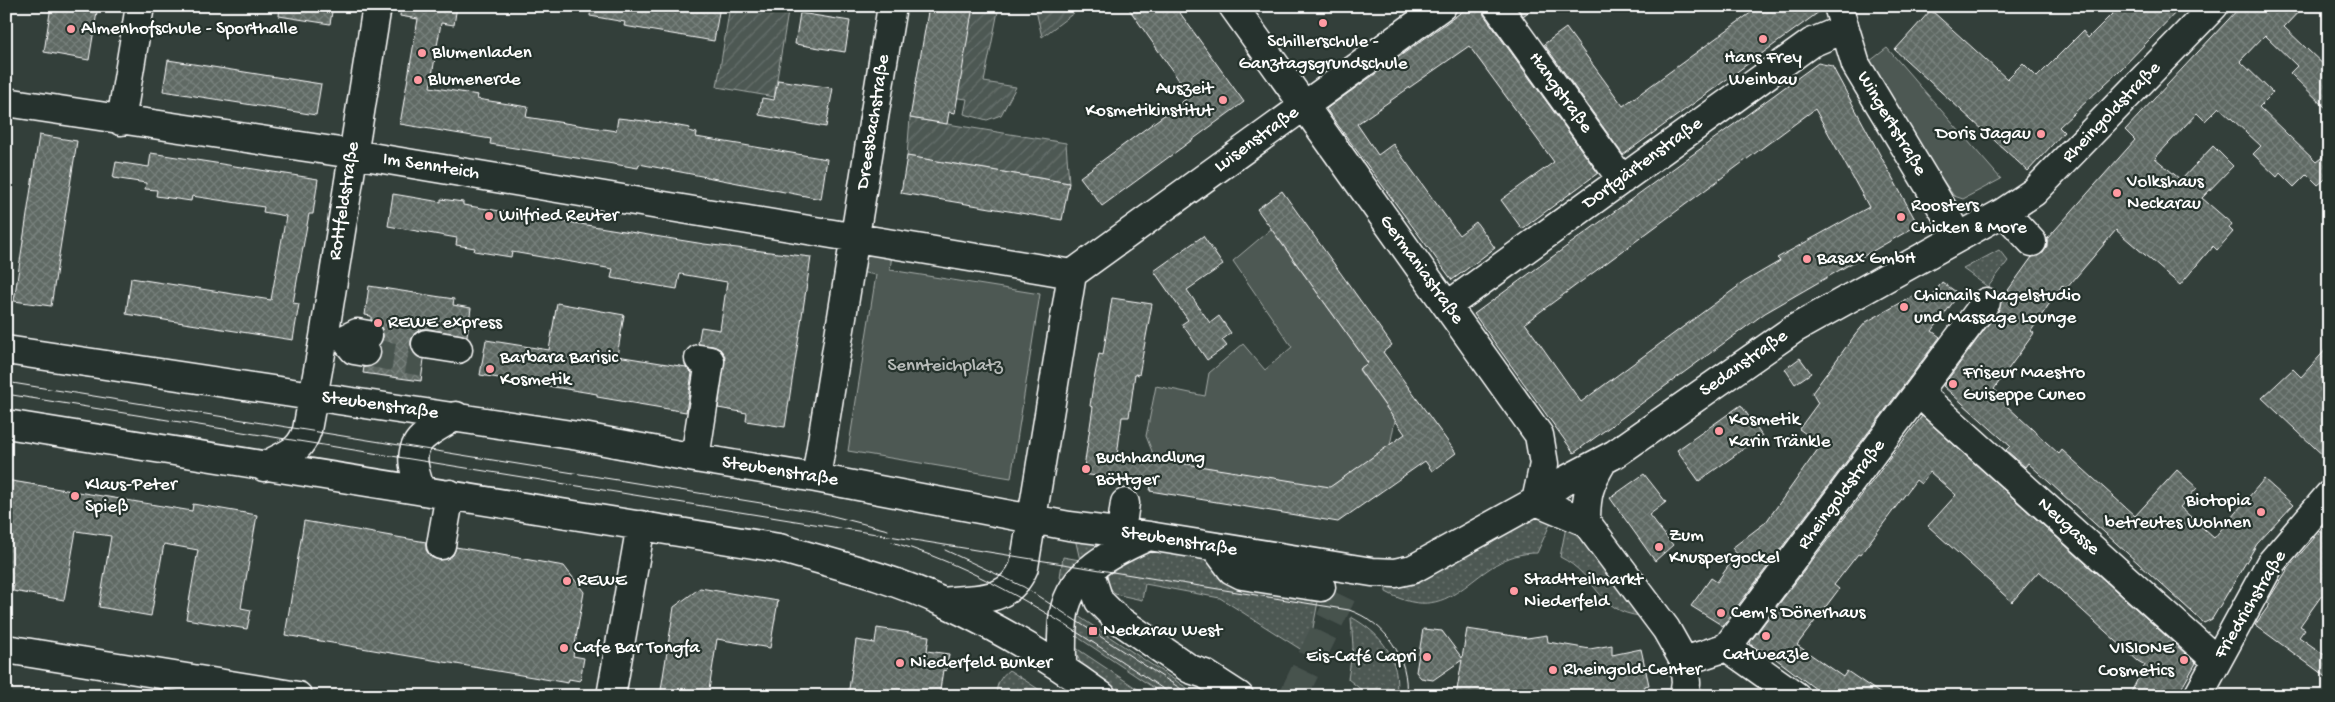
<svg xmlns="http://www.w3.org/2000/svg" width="2335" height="702" font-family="'Gochi Hand',sans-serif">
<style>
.grass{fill:url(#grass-dots);stroke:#a6aca9}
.park{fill:#4d5853;stroke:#a6aca9}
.garden{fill:url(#garden-furrows);stroke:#a6aca9}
.building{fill:url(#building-cross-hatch);stroke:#fff;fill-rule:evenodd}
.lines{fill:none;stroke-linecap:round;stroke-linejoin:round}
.minor-tunnel{stroke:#47524e;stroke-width:28;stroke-dasharray:28 14;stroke-linecap:butt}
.minor-casing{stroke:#fff;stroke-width:31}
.minor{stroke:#26332d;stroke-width:28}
.tram{stroke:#fff;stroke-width:1}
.poi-dot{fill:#ff9aa2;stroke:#26332d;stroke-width:2}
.labels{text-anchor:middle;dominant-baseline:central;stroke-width:4.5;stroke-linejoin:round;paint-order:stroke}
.poi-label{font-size:19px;fill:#fff;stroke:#26332d;text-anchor:start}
.street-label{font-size:19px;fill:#fff;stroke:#26332d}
.park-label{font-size:19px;fill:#b8bcba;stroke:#26332d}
</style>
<defs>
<pattern id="grass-dots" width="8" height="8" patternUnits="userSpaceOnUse" patternTransform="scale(1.25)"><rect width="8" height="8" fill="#4d5853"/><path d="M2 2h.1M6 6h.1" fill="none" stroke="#68716d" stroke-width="1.8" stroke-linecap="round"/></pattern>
<pattern id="garden-furrows" width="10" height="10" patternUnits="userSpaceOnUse" patternTransform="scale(1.25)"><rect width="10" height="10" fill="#4d5853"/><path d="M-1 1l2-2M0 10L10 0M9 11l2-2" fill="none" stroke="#68716d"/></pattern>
<pattern id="building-cross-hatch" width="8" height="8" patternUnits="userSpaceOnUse" patternTransform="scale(1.25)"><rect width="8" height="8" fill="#5f6964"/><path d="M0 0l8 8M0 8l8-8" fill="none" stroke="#77807b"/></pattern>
</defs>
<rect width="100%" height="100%" fill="#333f3a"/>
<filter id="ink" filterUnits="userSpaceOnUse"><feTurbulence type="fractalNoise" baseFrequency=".02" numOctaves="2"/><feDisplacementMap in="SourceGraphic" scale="10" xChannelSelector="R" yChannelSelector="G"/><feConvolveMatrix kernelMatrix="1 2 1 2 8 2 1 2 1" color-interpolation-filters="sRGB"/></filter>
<g filter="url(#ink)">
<path class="grass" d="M1999,250l9,11 -20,26 -25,-18z
M1543,516l9,4 -15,33c-65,-1 -78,79 -151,39v-5l16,-2 131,-68z
M1566,527l16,8 59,81c-44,-4 -44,-41 -81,-59z
M1074,534l34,5 -44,45 -4,-7 3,-20 17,3z
M1144,548l59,9 20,15 96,24 -11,58 -88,-56 -75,-14 -3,16 -27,-6 -9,-12 4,-15z
M1075,614l124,82h-33l-93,-62z
M1351,617c31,17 50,42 45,79h-27l-21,-17 5,-32z
M1073,646l75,50h-28l-37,-27z
M1009,670l40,26h-53c0,-11 4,-19 13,-26z"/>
<path class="park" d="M1887,48l114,131 -38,20 -9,-3 -50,-71 -34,-64z
M1271,229l97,134 -9,7 36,50 -5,25 -61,43 -174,-29 -9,-23 10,-50 49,10 4,-23 34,-29 22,26 27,-23 -59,-86z
M863,250l29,4 -2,16 150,24 -29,184 -163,-27 28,-176 -16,-3z"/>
<path class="garden" d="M730,6h59l-15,91 -57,-10z
M973,6h26l-15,76 32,5 -15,28 -14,5 -23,-6 3,-15 -16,-2z
M1035,6h48l-41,31z
M910,118l156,25 3,40 -162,-27z"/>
<path class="building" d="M51,6h47l-9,54 -45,-8z
M280,6h53l-3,18 -51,-8z
M401,6h56l-3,19 -13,-2 -11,64 48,8 -1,4 51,8 -2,10 90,14 2,-13 44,5 28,5 -1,3 8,2 -1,4 131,22 -6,40 -182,-35 -1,4 -148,-24 1,-5 -91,-15 18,-105 -18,-3z
M591,6h129l-6,35 -90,-15 1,-4 -35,-6z
M929,6h44l-18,107 -6,-1 -2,12 -37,-6z
M1127,6h48l69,96 -142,104 -22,-29 110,-81z
M1470,6h12l2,9 114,158 -76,56 -21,-29 53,-38 -85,-116 -112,78 21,31 15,-11 66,91 17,-13 19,26 -43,32 -126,-171z
M1516,6h20l-13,10z
M1760,6h63v3l-200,146 -79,-111 22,-16 57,78z
M2120,6h62l-64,66 -59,55 5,5 -36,39 -133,-121 36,-40 76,69 16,-16 14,14 46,-46 5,7z
M2241,6h63l-20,21 45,43v41l-39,-38 7,-7 -32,-31 -25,26 33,32 -14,14 57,55 13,-10v24l-11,9 -11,-11 -13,13 -14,-14 -3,4 -24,-23 8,-8 -42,-39 -14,14 -8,-8 -42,45 26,22 32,-34 20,20 -31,32 30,26 -3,4 4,4 -16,18 -4,-4 -33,39 -64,-55 -50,59 -4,-4 -31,46 3,2 -40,56 14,13 -2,3 53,49 3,-4 73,66 42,-46 20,18 -17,19 34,31 50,-59 29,26 -36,39 -45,75 -8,4 -176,-160 -3,4 -19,-17 4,-4 -67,-60 55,-75 3,-11 31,-43 11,-4 4,-6v-8l88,-99 -10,-10z
M800,13l50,8 -5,31 -50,-8z
M168,60l153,24 -5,31 -153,-24z
M1818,63l14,3 86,159 -153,88 -191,140 -100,-139zM1815,109l54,98 -92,51 3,3 -36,21 -163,120 -56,-79z
M778,80l55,8 -7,39 -67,-12 3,-17 12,2z
M39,135l38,6 -26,165 -37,-5z
M151,153l167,26 -5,35h-4l-16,89 6,1 -6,36 -167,-26 5,-36 140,22 15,-84 -23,-4 1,-5 -72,-11 -1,5 -35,-5 1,-6 -12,-1 1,-6 -33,-5 3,-16 33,5z
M907,156l162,27 -7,37 -161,-27z
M1282,191l110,154 -9,7 73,101 -24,18 -7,-10 -87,61 -188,-31 1,-7 -68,-10 10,-67 -3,-1 3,-21 6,-31 4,1 9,-57 40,6 -13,71 -4,-1 -6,43h-7l-5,39 38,6v-3l175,28 75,-53 -46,-65 9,-6 -111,-154z
M393,194l48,8v-3l22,3v3l241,39 107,13 -26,170 -39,-6 1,-8 -29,-5 7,-52 -5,-7 -7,-3 -15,-2 3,-17 19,3 7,-48 -47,-8 -3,15 -66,-11 2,-9 -101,-17 -1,5 -37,-6 1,-3 -19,-3 1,-7 -69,-12z
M1203,236l20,29 -36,25 23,33 9,-7 12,17 -9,7 5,6 -20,14 -25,-36 6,-4 -34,-49z
M1942,282l17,12 -27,37 8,6 -215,286 -2,3 -32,-20 20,-28 6,4 20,-28 -5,-6 34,-26 55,-77 -22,-16 19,-26 -6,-10 43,-58 11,-13 49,-27 12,9z
M369,286l85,13 -1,6 18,3 -4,28 -39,-7h-7l-7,5 -3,7v8l5,7 8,3 -3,22 -58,-8 1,-6 8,-1 6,-4 3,-8 -1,-9 3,-8 -1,-8 -4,-6 -7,-3v-4l-6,-1z
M557,303l67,12 -7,41 69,11 6,6 -6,39 -89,-15v-3l-117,-19 6,-35 63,10z
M2329,346v115l-67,-63 31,-29 8,8z
M1800,358l11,15 -16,11 -10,-15z
M1741,405l21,31 -63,45 -22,-31z
M1922,416l274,247 -19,33h-48l16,-31 -7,-4 -99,-90 -27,31 -43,-39 -41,-37 28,-31 -26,-23 -9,12 -5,-4 -56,75 -2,-1 -24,31 5,4 -42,56 46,32 4,-6 37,25h-59l-61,-46h-5l-8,-5 -1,-3z
M1644,474l22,28 -17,13 24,30 -18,16 -45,-63z
M6,480l186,31 1,-7 64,11 -16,93 10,2 -4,19 -61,-10 12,-69 -34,-6 -13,72 -52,-9 12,-71 -35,-5 -12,69 -51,-9 1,-5h-8z
M304,521l122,21v8l5,7 8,3 8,-1 6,-4 3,-8 108,19 20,26 -11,64 11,2 -4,23 -11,-2 -1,4 -283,-48z
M2329,521v80l-7,-6 -22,31 5,3 -6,8 30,21v21l-74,-54 15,-21 -3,-2 22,-35z
M700,588l78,13 -8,47 -53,-9 -9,57h-48l14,-89z
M877,628l52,8 -2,15 22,3 -3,17 -3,-1 -4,26h-91l8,-56 19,3z
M1423,629l19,2 20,27 5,-29 60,9 20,-3 1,7 42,7 22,-4v10l29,-6 8,36 -4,1 -3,10h-186l6,-36 -29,20 -12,-2 -5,-6z"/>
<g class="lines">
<path class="minor-tunnel" d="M366,352l57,10
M1293,696l51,-105 -23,-4"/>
<g class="minor-casing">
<path id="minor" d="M1233,6l306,429 5,29 -8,37
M1497,6l125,174
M1838,6l18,59 103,171
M6,102l347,52 719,120
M121,121l19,-115
M2004,212l28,30
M1072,274l370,-268
M1447,306l364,-263 33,-14
M426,344l32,5
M6,350l572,86 117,22 121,20 253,48 80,10 223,36 23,1 18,-4 123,-68 28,-20 51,-27 179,-125 210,-117 30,-20 180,-186
M366,352l-12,-2 -9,-11 12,-6 11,2
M1919,393l298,268
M6,424l773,124c56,16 114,30 166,55 56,26 107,57 157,93
M695,458l15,-97 -11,-2
M264,467c19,-13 35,-12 43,-37l17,-93 53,-331
M816,478l76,-472
M421,490c-18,-47 -4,-51 35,-74
M1536,501l50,21 80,107 18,32 2,22 -2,13
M1586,522c0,-27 3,-38 17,-61
M1121,532l4,-29
M441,545l9,-51
M1215,547l17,23 10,5 79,12
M1089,570l10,31 17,17 74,51 15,5 34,22
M944,602c33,-5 64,3 80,-35l48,-293
M1727,647l69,49
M6,649l292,47
M1684,661l43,-14 259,-345
M1062,667c0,-18 -1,-37 2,-54 8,-43 50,-61 85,-77
M611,696l30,-171
M2198,696l72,-132 59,-69"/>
</g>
<use href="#minor" class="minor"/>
<path class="tram" d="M6,382l811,130 71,18
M6,394l1343,216c36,12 61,48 57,86
M892,542c104,31 192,95 282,154
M945,550l79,37 168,109"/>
</g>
</g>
<g class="poi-dot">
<circle cx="1323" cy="23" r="5"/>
<circle cx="71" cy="29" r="5"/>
<circle cx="1763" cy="39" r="5"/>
<circle cx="422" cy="53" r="5"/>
<circle cx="418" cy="80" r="5"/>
<circle cx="1223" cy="100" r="5"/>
<circle cx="2041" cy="134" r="5"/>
<circle cx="2117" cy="193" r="5"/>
<circle cx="489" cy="216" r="5"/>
<circle cx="1901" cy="217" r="5"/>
<circle cx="1807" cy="259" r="5"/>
<circle cx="1904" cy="307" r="5"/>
<circle cx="378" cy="323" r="5"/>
<circle cx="490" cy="369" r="5"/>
<circle cx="1953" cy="384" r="5"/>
<circle cx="1719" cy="431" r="5"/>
<circle cx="1086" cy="469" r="5"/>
<circle cx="75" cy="496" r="5"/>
<circle cx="2261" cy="512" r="5"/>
<circle cx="1659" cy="547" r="5"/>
<circle cx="567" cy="581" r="5"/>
<circle cx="1514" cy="591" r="5"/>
<circle cx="1721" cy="613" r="5"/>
<rect x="1088" y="626" width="10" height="10" rx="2.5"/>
<circle cx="1766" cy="636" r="5"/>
<circle cx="564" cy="648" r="5"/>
<circle cx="1427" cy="657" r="5"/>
<circle cx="2184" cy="660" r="5"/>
<circle cx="900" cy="663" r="5"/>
<circle cx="1553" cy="670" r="5"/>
</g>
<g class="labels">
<g class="poi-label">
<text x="81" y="29">Almenhofschule - Sporthalle</text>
<text x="1323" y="42" text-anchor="middle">Schillerschule -<tspan x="1323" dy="22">Ganztagsgrundschule</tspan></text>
<text x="432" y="53">Blumenladen</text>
<text x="1763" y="58" text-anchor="middle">Hans Frey<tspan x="1763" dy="22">Weinbau</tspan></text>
<text x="428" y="80">Blumenerde</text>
<text x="1213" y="89" text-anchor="end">Auszeit<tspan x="1213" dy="22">Kosmetikinstitut</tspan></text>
<text x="2031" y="134" text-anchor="end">Doris Jagau</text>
<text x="2127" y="182">Volkshaus<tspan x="2127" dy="22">Neckarau</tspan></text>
<text x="1911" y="206">Roosters<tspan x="1911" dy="22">Chicken &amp; More</tspan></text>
<text x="499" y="216">Wilfried Reuter</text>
<text x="1817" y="259">Basax GmbH</text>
<text x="1914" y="296">Chicnails Nagelstudio<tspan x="1914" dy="22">und Massage Lounge</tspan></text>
<text x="388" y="323">REWE express</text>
<text x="500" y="358">Barbara Barisic<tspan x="500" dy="22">Kosmetik</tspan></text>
<text x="1963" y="373">Friseur Maestro<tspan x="1963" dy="22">Guiseppe Cuneo</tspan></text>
<text x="1729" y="420">Kosmetik<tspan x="1729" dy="22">Karin Tränkle</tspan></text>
<text x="1096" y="458">Buchhandlung<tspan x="1096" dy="22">Böttger</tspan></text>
<text x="85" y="485">Klaus-Peter<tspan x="85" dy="22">Spieß</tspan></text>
<text x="2251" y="501" text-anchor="end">Biotopia<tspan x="2251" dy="22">betreutes Wohnen</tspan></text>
<text x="1669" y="536">Zum<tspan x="1669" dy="22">Knuspergockel</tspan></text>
<text x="1524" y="580">Stadtteilmarkt<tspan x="1524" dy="22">Niederfeld</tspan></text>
<text x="577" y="581">REWE</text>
<text x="1731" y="613">Cem's Dönerhaus</text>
<text x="1103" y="631">Neckarau West</text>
<text x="574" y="648">Cafe Bar Tongfa</text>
<text x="2174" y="649" text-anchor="end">VISIONE<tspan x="2174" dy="22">Cosmetics</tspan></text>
<text x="1766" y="655" text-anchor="middle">Catweazle</text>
<text x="1417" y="657" text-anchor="end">Eis-Café Capri</text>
<text x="910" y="663">Niederfeld Bunker</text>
<text x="1563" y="670">Rheingold-Center</text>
</g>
<g class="street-label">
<text transform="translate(1560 93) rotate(54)">Hangstraße</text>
<text transform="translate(2112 113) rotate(-46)">Rheingoldstraße</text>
<text transform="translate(874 122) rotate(-81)">Dreesbachstraße</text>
<text transform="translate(1891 124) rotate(59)">Wingertstraße</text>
<text transform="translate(1257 140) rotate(-36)">Luisenstraße</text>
<text transform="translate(1643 164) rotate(-36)">Dorfgärtenstraße</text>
<text transform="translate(431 167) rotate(9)">Im Sennteich</text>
<text transform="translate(345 201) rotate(-81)">Rottfeldstraße</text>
<text transform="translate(1421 270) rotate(54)">Germaniastraße</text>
<text transform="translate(1744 364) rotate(-35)">Sedanstraße</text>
<text transform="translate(380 406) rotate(8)">Steubenstraße</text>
<text transform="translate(780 472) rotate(9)">Steubenstraße</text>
<text transform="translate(1842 495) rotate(-53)">Rheingoldstraße</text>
<text transform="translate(2068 527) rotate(42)">Neugasse</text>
<text transform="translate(1179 542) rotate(9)">Steubenstraße</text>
<text transform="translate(2251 605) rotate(-59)">Friedrichstraße</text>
</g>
<g class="park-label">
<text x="945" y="366">Sennteichplatz</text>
</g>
</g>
<rect width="2335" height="702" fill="none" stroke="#26332d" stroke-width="25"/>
<rect x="12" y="12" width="2310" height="677" fill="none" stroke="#fff" stroke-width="2" filter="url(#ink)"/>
</svg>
